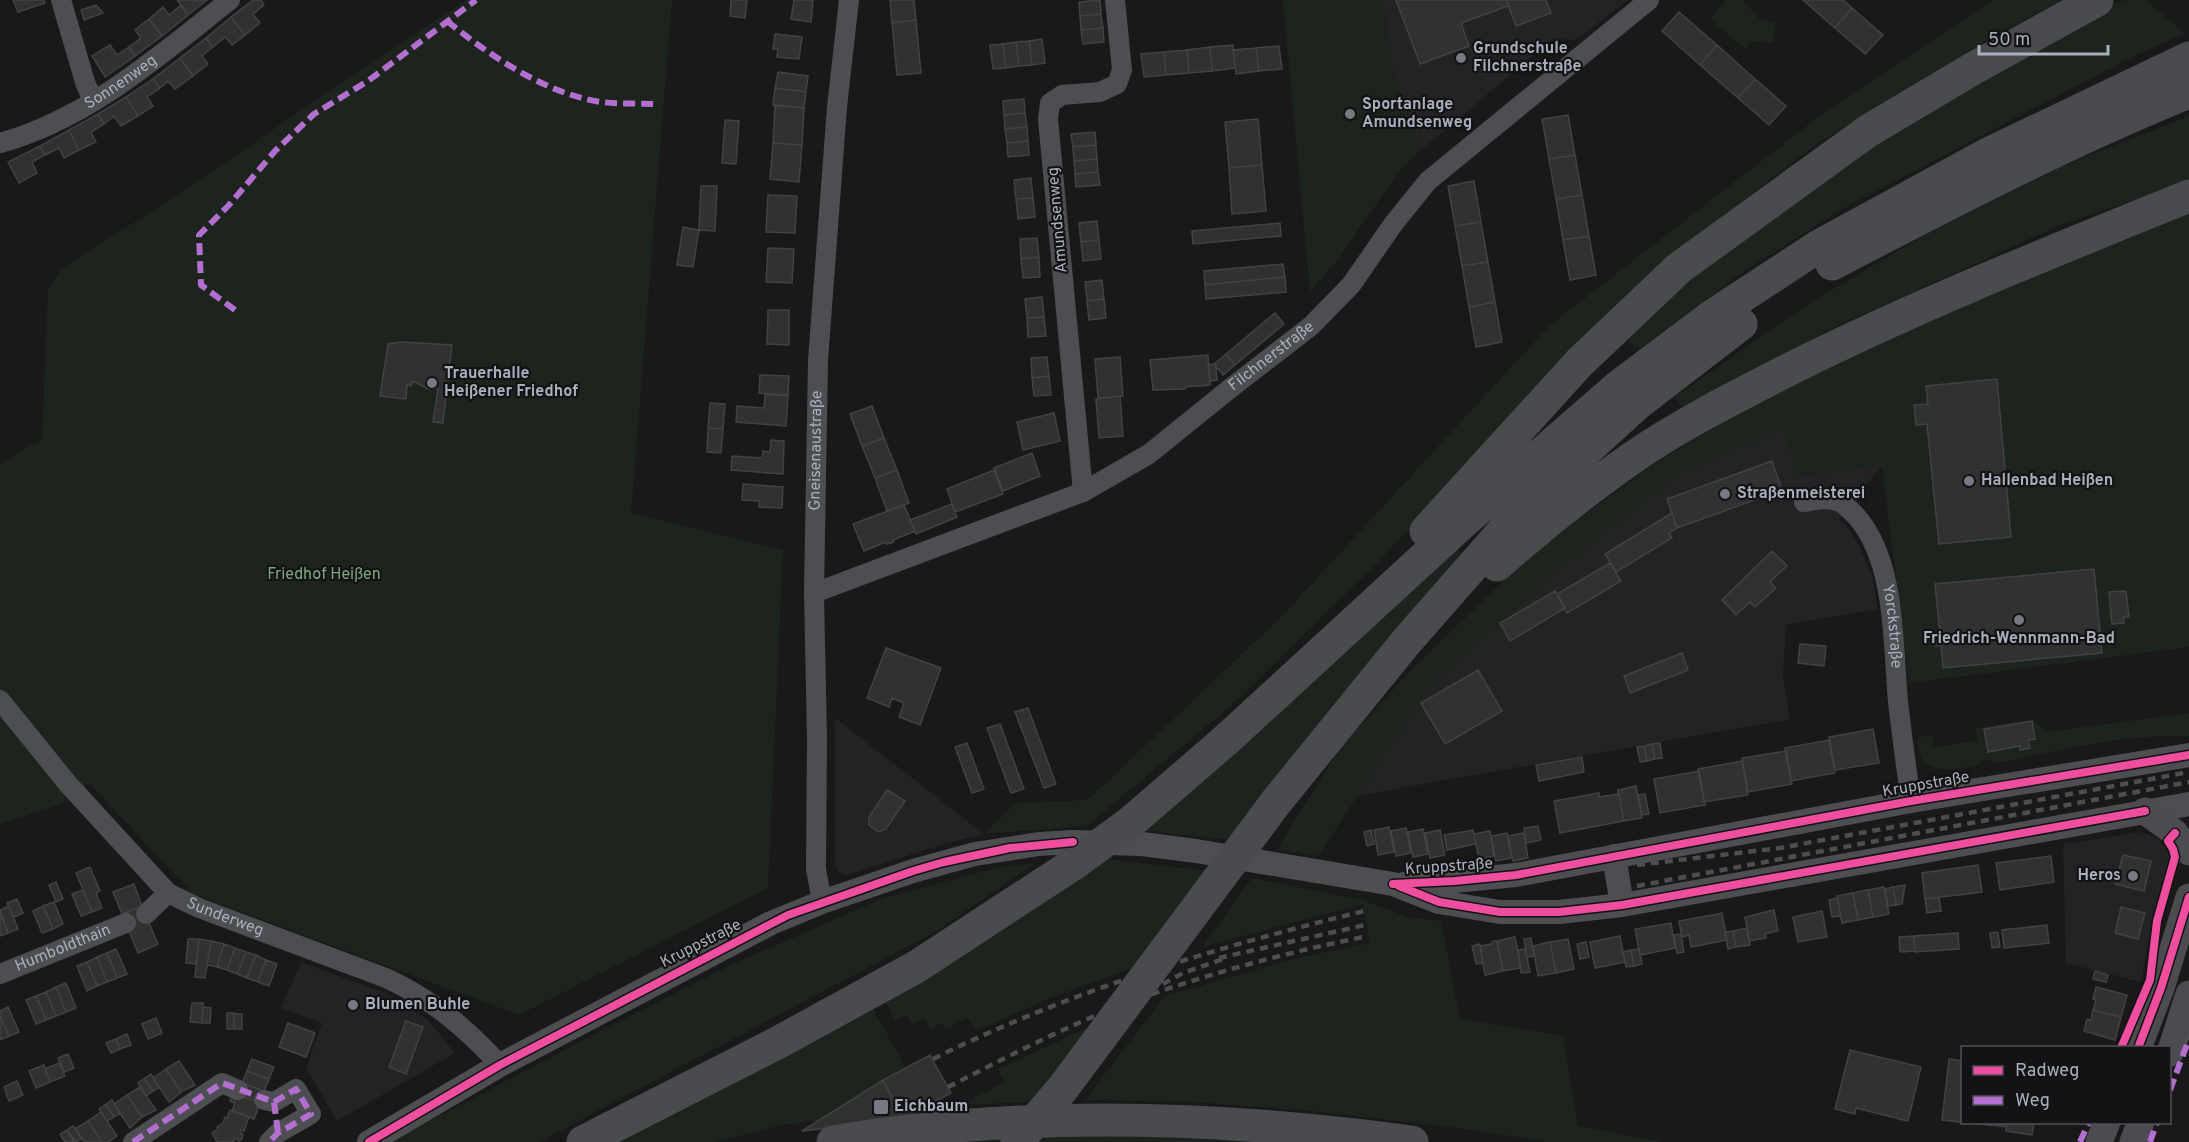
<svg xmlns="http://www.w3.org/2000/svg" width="2189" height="1142" font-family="Overpass,sans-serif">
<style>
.built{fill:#232325}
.green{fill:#1c241d}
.building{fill:#313131;stroke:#414245;stroke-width:1.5}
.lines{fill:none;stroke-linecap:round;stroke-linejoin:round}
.minor{stroke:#4d4e52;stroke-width:20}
.tertiary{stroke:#4d4e52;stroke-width:24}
.secondary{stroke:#4c4c50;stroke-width:27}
.motorway{stroke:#4a4b4f;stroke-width:33}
.rail{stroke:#4d4e51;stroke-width:4.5;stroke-dasharray:8 6;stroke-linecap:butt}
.motorway-bridge{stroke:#4a4b4f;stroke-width:33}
.quiet{stroke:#b36fd0;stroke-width:6;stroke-dasharray:12 6;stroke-linecap:butt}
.cycleway-casing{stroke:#131315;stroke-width:11}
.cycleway{stroke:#ef4d9e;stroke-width:8}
.poi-dot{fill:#777a82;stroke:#131315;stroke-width:2}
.labels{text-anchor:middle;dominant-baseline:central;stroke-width:4.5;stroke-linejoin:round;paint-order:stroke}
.poi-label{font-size:16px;font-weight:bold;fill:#a9afbb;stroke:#131315;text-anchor:start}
.street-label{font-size:16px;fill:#a9afbb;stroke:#131315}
.park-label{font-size:16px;fill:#7ea87f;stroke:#131315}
</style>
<rect width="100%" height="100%" fill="#191919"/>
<path class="built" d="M1383,0h245l-52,40 -23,-1 -133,112 -26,-74z
M1795,394l87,71 -43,55 10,9 11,19 12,28 6,33 -92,16 -3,50 7,44 -434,77 79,-118 64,-54 53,-50 123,-98z
M835,718l149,116 -43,11 -94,30 -8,-3 -4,-7z
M2141,832l15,5 11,12 3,8 -23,90 -6,35 -75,-19 -3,-119z
M301,962l87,32 40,26 27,33 -118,68 -31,-53 16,-45 -41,-15z"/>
<path class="green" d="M467,0h205l-41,513 152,37 -15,338 -249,127 -326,-121 -104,-111 -30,22 -59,19v-360l42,-25 6,-148 13,-22 127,-81 222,-152z
M1283,0h100l11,77 26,74 -23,23 -57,83 -30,35z
M1726,0h16l18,19 16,5 -3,19 -21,-2 -7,8 -35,-30z
M1994,0h68l-65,34 -179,109 -154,118 -289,304 -143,140 -145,121 -103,8 32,-31 72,-3 195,-185 267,-290 275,-213z
M2125,0h20l40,33 -55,25 -284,149 -109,69 -98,73 -17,-13 52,-53 161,-120 268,-155z
M2189,116v65l-126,43 -241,109 -135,83 -12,-19 130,-91 121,-72 136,-68z
M2189,212v435l-280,36 -27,-218 -85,12 -13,-48 -109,47 -123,98 -53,50 -64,54 -117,178 -41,-7 65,-104 74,-80 113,-108 119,-89 121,-75 73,-37z
M1454,548l10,6 -234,286 -83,-9z
M2189,713v23c-66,-3 -133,16 -198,28v-4l-11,1v4c-28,4 -61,15 -63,-25l8,-5 8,2 1,10 43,-6 -1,-13 57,-9 12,13z
M1108,859l101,12 -71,95 -85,31 -77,34 -8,-14 -22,12 -4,-6 -11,6 -7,-11 -12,6 -5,-9 -12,5 -10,-19c77,-43 151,-90 223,-142z
M1035,863l-98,68 -398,211h-149l226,-119 119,-60 148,-65 113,-30z
M1252,878l110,22 49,18 30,3 19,98 103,17 15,90 86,16h-117l-80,-13 -164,-19 -108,-8 -110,-2 80,-104 132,-38 73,-15 -7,-39 -161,43z
M873,1008l32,59 -88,54 -36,4 -66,17h-99z
M1095,1024l-63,78 -70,3 42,-23 -6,-13z
M1144,1136l115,6h-294l76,-5z"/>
<path class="building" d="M13,0h31l1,3 -27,9z
M177,0h30l-19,15z
M253,0h8l3,5 -11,9 7,9 -15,12 -14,-18z
M731,0h16l-2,18 -15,-2z
M794,0h19l-2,22 -20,-3z
M890,0h24l2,20 -24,3z
M1100,0l1,14 -21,2 -1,-14z
M1396,0h110l2,6 -47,17 8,23 -49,18z
M1506,0h40l5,13 -35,13z
M1803,0h40l9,8 -17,20z
M96,5l7,8 -19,7 -3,-10z
M181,5l7,10 -26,21 -13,-17 14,-12 6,8z
M1852,8l31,27 -18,19 -30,-26z
M1679,12l38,33 -17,20 -38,-34z
M1101,14l2,14 -22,2 -1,-14z
M231,17l14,18 -13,10 -7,-8 -12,10 -7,-9z
M149,19l13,17 -27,20 -6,-9 12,-9 -6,-8z
M916,20l5,53 -24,2 -5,-52z
M1103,28l1,14 -21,2 -2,-14z
M775,34l27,3 -3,22 -22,-2 1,-8h-5z
M206,38l7,9 -11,9 6,8 -15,12 -13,-18z
M1042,39l3,24 -13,2 -3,-24z
M1029,41l3,24 -13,1 -3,-24z
M1016,42l3,24 -13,2 -3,-24z
M1003,44l3,24 -13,1 -3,-24z
M110,45l7,10 12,-8 6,9 -30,21 -13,-21z
M1233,45l2,23 -23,3 -2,-24z
M1717,45l38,34 -17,19 -38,-33z
M1279,46l3,23 -23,2 -3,-23z
M1210,47l2,24 -23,2 -2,-23z
M1256,48l3,23 -23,3 -3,-24z
M1187,50l2,23 -23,2 -2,-23z
M1164,52l2,23 -22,2 -3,-23z
M180,58l13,18 -18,13 -7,-8 -8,7 -7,-9z
M778,72l30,4 -2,16 -31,-4z
M153,79l7,9 -13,9 6,9 -15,10 -12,-19z
M1755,79l31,27 -17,19 -31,-27z
M775,88l31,4 -2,16 -31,-3z
M126,97l12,19 -17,10 -7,-10 -10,8 -6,-10z
M1024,99l1,14 -21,2 -1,-14z
M775,105l29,3 -2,37 -29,-2z
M1025,113l2,14 -22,2 -1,-14z
M98,114l6,10 -13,8 5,10 -17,8 -10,-20z
M1568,115l7,40 -26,4 -7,-40z
M1258,119l4,46 -33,3 -4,-46z
M725,120l14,1 -3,43 -14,-1z
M1027,127l1,14 -21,2 -2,-14z
M69,130l10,20 -15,8 -5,-10 -14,7 -5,-9z
M1095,132l1,13 -23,2 -2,-13z
M1028,141l1,14 -21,2 -1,-14z
M773,143l29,2 -3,37 -29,-3z
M1096,145l1,14 -23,2 -1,-14z
M40,146l5,9 -13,7 5,11 -18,10 -11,-21z
M1575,155l7,40 -26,4 -7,-40z
M1097,159l1,13 -23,2 -1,-13z
M1262,165l4,46 -34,3 -3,-46z
M1098,172l2,13 -24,2 -1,-13z
M1031,178l2,20 -17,1 -2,-19z
M1474,181l7,41 -26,4 -7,-40z
M701,186h16l-2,45 -16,-1z
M768,195l29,1 -2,37 -29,-1z
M1582,195l7,41 -26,4 -7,-41z
M1033,198l2,19 -17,2 -2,-20z
M1097,221l2,19 -18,2 -2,-19z
M1481,222l7,40 -26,4 -7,-40z
M1280,223l1,13 -88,8 -1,-13z
M683,227l16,3 -6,37 -16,-2z
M1589,236l7,39 -26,5 -7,-40z
M1037,238l2,19 -18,2 -1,-20z
M1099,240l2,19 -18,2 -2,-19z
M768,248l26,1 -2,34 -26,-1z
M1039,257l1,20 -17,1 -2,-19z
M1488,262l7,40 -26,5 -7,-41z
M1283,264l2,13 -80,8 -1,-14z
M1285,277l1,15 -80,7 -1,-14z
M1102,280l2,19 -17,2 -2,-19z
M1042,297l2,20 -17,1 -2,-19z
M1104,299l2,19 -17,2 -2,-19z
M1495,302l7,40 -26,5 -7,-40z
M768,310h21v35l-22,-1z
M1275,313l9,11 -49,41 -9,-11z
M1044,317l2,19 -18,1 -1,-19z
M401,342l51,3 -9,78 -10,-1 5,-33h-10l-15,-8 -2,5 -4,-2 -1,15 -26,-3 8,-52z
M1226,354l9,11 -12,10 -9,-11z
M1208,355l2,30 -25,2v2l-32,1 -3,-30z
M1047,357l2,19 -17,2 -1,-20z
M1120,357l3,39 -25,2 -3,-39z
M1214,364l2,3 1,13 -7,1 -2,-16z
M760,375l29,1 -1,19 -29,-2z
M1049,376l2,19 -17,1 -2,-18z
M1997,379l14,158 -72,7 -12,-120 -11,1 -2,-20 14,-1 -2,-18z
M765,394l23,2 -2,30 -50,-4 1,-16 27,2z
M1120,396l3,40 -24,2 -3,-39z
M710,403l15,1 -2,25 -15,-1z
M872,406l12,32 -22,8 -12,-32z
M1054,413l6,28 -37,9 -6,-28z
M708,428l15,1 -2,24 -14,-1z
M884,438l13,32 -22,8 -13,-32z
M771,440l13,1 -1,33 -52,-4 1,-14 30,2 1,-7 7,1z
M1032,453l8,23 -37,15 -9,-23z
M1772,461l10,29 -105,38 -10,-29z
M897,470l12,33 -22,8 -12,-33z
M994,470l9,24 -48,18 -8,-23z
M743,484l40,3 -1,21 -23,-1 1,-6 -18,-1z
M952,504l5,13 -41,17 -6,-14z
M904,505l11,26 -22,9 1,2 -7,2 -1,-2 -22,9 -11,-27z
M1672,513l5,15 -8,5 3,5 -56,34 -11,-18z
M1772,551l15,15 -17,16 6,6 -21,19 -5,-5 -14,13 -14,-15z
M1610,563l11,18 -54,32 -10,-19z
M2094,569l8,84 -159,15 -2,-23 -5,1 -1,-10 5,-1 -5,-51z
M1555,591l10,17 -55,33 -10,-18z
M2126,591l3,26h-6l1,6 -12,1 -3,-32z
M1800,644l26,2 -2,20 -26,-3z
M886,648l55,20 -21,57 -21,-8 5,-14 -12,-5 -3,9 -22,-9z
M1682,653l6,17 -58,23 -6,-17z
M1478,670l24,41 -57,33 -24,-41z
M1028,708l28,76 -12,4 -29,-76z
M2032,721l3,18 -7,1 2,8 -10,2v-4l-32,6 -4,-23z
M1000,724l24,65 -13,4 -24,-65z
M1873,729l6,34 -44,7 -6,-33z
M1829,740l6,33 -44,8 -6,-33z
M967,743l17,46 -12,4 -17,-46z
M1660,743l2,15 -7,1 -3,-15z
M1652,744l3,15 -8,2 -3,-15z
M1644,746l3,15 -7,1 -3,-15z
M1786,751l6,33 -44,8 -6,-34z
M1582,757l2,15 -45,9 -3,-16z
M1742,761l6,34 -44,7 -6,-33z
M1699,771l6,34 -45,8 -6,-34z
M1636,786l6,32 -18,3 -6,-31z
M1618,789l6,32 -64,12 -6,-32 45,-8v4l19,-3z
M887,790l18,11 -19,28 -8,3 -9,-7v-8z
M1645,794l4,20 -7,1 -4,-20z
M1538,826l3,14 -15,3 -2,-15z
M1389,827l5,25 -16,3 -4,-25z
M1406,828l5,25 -15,3 -5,-25z
M1423,829l5,25 -15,3 -5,-25z
M1371,830l3,14 -7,2 -3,-14z
M1440,830l5,25 -15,3 -5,-25z
M1473,830l3,14 -29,6 -3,-15z
M1490,831l4,25 -15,3 -5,-25z
M1507,833l5,25 -16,3 -5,-25z
M1524,833l4,25 -15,3 -5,-25z
M2123,855l28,6 -7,30 -29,-7z
M2051,856l3,26 -54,8 -4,-27z
M1978,865l4,27 -57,7 -3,-26z
M90,867l10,24 -4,2 6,15 -10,4 -16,-39z
M56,882l7,17 -7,3 -7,-17z
M134,884l8,22 -20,8 -9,-22z
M1905,885l-3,19 -6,1 -3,-18z
M1884,887l5,27 -16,3 -5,-27z
M1893,887l3,18 -8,1 -3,-17z
M83,890l9,22 -11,4 -9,-22z
M1868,890l5,27 -15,3 -5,-27z
M1853,893l5,27 -16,3 -5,-27z
M1939,897l2,14 -14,2 -2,-14z
M1837,898l4,18 -9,1 -3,-17z
M17,899l6,14 -9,4 -7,-14z
M54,902l9,22 -10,5 -10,-23z
M9,906l9,23 -10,4 -8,-23z
M43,906l10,23 -11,4 -9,-22z
M142,906l16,38 -20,9 -16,-39z
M2121,907l24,6 -7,26 -23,-6z
M1774,910l4,21 -13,3 1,4 -17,3 -4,-24z
M1822,911l5,26 -29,5 -5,-25z
M0,913l8,20 -8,3z
M1722,913l5,27 -36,7 -2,-12 -7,2 -3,-16z
M1671,923l4,25 -35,7 -5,-26z
M2047,925l2,18 -45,5 -2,-18z
M1747,928l3,17 -14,2 -3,-16z
M1733,931l3,16 -8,2 -3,-17z
M1998,932l2,15 -8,1 -2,-15z
M1958,933l1,16 -44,3 -1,-16z
M1681,934l3,18 -7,1 -3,-18z
M1620,936l5,26 -30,6 -5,-26z
M1914,936l1,15 -15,1 -1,-15z
M1515,937l6,31 -18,3 -6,-30z
M1531,938l3,18 -7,1 -3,-18z
M188,939h11l-3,25 -10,-1z
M199,939l12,2 -6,37 -10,-1z
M1568,939l6,30 -18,4 -6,-31z
M211,941l13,3 -7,23 -10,-2z
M1493,941h4l6,30 -18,4 -5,-29 11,-2z
M1550,942l6,31 -18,3 -5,-30z
M1586,942l3,15 -9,2 -3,-15z
M224,944l11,4 -8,22 -10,-3z
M1480,944l3,19 -7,1 -4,-18z
M235,948l11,4 -9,22 -10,-4z
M116,949l11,25 -10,4 -10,-25z
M1525,949l5,23 -9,1 -3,-23z
M1639,949l3,15 -8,2 -3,-16z
M1631,950l3,16 -8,1 -3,-15z
M246,952l10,3 -9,23 -10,-4z
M107,953l10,25 -10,4 -10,-25z
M256,955l10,5 -8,22 -11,-4z
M97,957l10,25 -10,4 -10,-24z
M266,960l11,4 -8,22 -11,-4z
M87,962l10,24 -10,5 -10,-25z
M2095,971l13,4 -2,7 -13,-3z
M66,983l10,25 -10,4 -10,-25z
M56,987l10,25 -10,4 -10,-24z
M2096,987l31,8 -6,22 -28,-7 3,-10 -3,-1z
M46,992l10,24 -10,4 -10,-24z
M36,996l10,24 -10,4 -10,-24z
M192,1003h11l-1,20 -12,-1z
M8,1007l11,25 -10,4 -9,-20v-5z
M203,1007l8,1 -1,15h-8z
M2093,1010l28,7 -6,23 -31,-9 3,-12 4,1z
M227,1013h7v16h-7z
M234,1014h8v15h-8z
M0,1016l9,20 -9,4z
M156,1018l6,15 -14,6 -6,-15z
M406,1021l17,6 -17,47 -17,-7z
M288,1023l27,10 -9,24 -27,-10z
M127,1034l4,11 -11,4 -4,-10z
M116,1039l4,10 -9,4 -5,-10z
M1850,1050l71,17 -13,54 -52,-13 -1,6 -20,-5z
M68,1054l6,14 -10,4 -6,-14z
M930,1055l21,38 -48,26 -20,-39z
M252,1059l22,8 -5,12 -22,-8z
M1949,1059l13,2v61h45v5l-65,-7z
M179,1061l16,24 -14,7 -15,-23z
M59,1063l6,13 -15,6 -5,-13z
M44,1065l6,17 -14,6 -7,-17z
M166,1069l15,23 -12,10 -16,-24z
M247,1071l22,8 -5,12 -22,-8z
M151,1074l8,13 -6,4 -9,-12z
M144,1079l9,12 -7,5 -8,-13z
M883,1080l20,39 -101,12z
M17,1081l6,14 -14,6 -5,-14z
M242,1083l22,8 -4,12 -22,-8z
M140,1087l16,23 -14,7 -15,-22z
M233,1093l27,10 -6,16 -22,-8 3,-8 -5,-2z
M127,1095l15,22 -12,11 -16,-24z
M112,1100l8,13 -6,4 -8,-13z
M106,1104l8,13 -7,4 -8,-12z
M230,1110l19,7 -5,14 -3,-1 -1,3 3,1 -1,5 -3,2 -3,-3 -3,2 1,2h-17l-5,-9 6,-4 -1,-2 6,-4 2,-6 2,1z
M101,1112l16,24 -9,6h-6l-14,-21z
M88,1121l14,21h-18l-9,-13z
M2007,1122h27l-2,13 -26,-4z
M73,1126l9,12 -6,4 -9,-12z
M67,1130l7,12h-9l-5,-8z"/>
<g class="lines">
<g class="minor">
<path d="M61,0l24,82 8,19"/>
<path id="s1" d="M0,143c88,-24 160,-88 230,-143"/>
<path d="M1083,492l-35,-373 2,-16 12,-8 38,-3 17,-8 5,-14 -7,-70"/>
<path id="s2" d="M1804,502c12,-2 24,-5 36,0 6,3 12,10 17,15 39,45 36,128 41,185 4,33 8,66 13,99"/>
<path id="s3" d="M814,593l269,-101 66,-38 83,-67 79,-61 40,-41 43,-62 34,-42 221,-181"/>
<path id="s4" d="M0,700l68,84 100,109 31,15 187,70c47,22 79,49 114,87"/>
<path id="s5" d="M822,902l-6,-33 1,-130 -3,-146 4,-233 19,-253 12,-107"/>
<path d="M146,914l22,-21"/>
<path id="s6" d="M0,974l126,-51"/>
<path d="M264,1100l10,2 22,-13 15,25 -33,19 -9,9"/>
<path d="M133,1142l89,-59 16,7"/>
</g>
<path class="tertiary" d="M1614,856l8,49
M1404,884l50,-3 62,-6 395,-74 278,-46
M369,1142l131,-77 271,-142 51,-21 91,-31 62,-17 64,-10 34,-2 69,2 54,7 197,33 46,18 61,10h59l63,-7 567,-101"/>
<path class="secondary" d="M2145,811l30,22 14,19
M2138,1048l23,-60 28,-91
M2170,1053l19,-59
M2099,1142l8,-20
M2133,1142l8,-20"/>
<path class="motorway" d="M1832,264c117,-61 234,-122 357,-172
M1426,531l153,-168 100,-95 189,-137 106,-63 123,-68
M1497,565c43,-38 88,-74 135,-107 51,-35 107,-63 162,-91 128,-64 262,-117 395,-171
M1276,802l130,-160 121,-138 110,-100 104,-80
M1131,822l96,-83 235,-216 156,-136 94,-71 107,-70 169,-92 201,-96
M583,1142l196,-100 137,-75 159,-104
M833,1142c191,-33 387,-26 579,0"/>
<path class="rail" d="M1637,865l143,-17 409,-76
M1637,886l552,-104
M1219,958l146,-33
M1163,984l20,-11 43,-15
M933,1059c139,-69 281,-111 431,-148
M948,1087c57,-29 114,-59 174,-82 80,-30 162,-52 246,-69"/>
<path class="motorway-bridge" d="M1075,863l56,-41
M1017,1142l46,-54 213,-286"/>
<path class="quiet" d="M447,21c38,31 88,65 135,77 23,7 49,5 73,6
M235,310l-34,-25 -2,-50 30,-30 46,-54 39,-37 54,-33 108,-81
M2170,1090l19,-51
M274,1102l4,31
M133,1142l89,-59 52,19 22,-13 15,25 -33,19 -9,9
M2080,1142l9,-20
M2150,1142l7,-20"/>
<g class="cycleway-casing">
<path id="cycleway" d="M1393,884l61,-3 62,-6 395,-74 278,-46
M1399,886l40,16 61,10h59l63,-7 523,-94
M2121,1048l29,-68 7,-59 18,-64 -2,-8 -5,-8 7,-8
M2138,1048l23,-60 28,-91
M369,1142l131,-77 288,-150 125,-44 31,-9 66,-14 63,-6"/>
</g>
<use href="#cycleway" class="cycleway"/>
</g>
<g class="poi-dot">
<circle cx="1461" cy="58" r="6"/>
<circle cx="1350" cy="114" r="6"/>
<circle cx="432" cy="383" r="6"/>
<circle cx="1969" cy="481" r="6"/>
<circle cx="1725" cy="494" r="6"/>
<circle cx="2019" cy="620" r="6"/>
<circle cx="2133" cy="876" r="6"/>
<circle cx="353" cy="1005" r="6"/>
<rect x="873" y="1099" width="16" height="16" rx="3"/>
</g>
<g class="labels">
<g class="poi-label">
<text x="1473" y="49">Grundschule<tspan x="1473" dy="18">Filchnerstraße</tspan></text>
<text x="1362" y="105">Sportanlage<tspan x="1362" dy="18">Amundsenweg</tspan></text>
<text x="444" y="374">Trauerhalle<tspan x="444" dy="18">Heißener Friedhof</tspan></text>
<text x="1981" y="481">Hallenbad Heißen</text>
<text x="1737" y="494">Straßenmeisterei</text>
<text x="2019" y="639" text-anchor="middle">Friedrich-Wennmann-Bad</text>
<text x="2121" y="876" text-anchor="end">Heros</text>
<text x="365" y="1005">Blumen Buhle</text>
<text x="894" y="1107">Eichbaum</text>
</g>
<g class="street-label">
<text stroke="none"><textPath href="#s1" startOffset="136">Sonnenweg</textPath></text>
<text transform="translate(1058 220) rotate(-95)">Amundsenweg</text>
<text stroke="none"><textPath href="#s3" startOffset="520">Filchnerstraße</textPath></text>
<text stroke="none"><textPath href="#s5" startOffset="452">Gneisenaustraße</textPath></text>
<text stroke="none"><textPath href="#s2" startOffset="176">Yorckstraße</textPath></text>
<text transform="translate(1926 785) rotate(-10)">Kruppstraße</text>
<text transform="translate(1449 867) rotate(-4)">Kruppstraße</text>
<text stroke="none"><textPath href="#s4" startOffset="318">Sunderweg</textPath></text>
<text transform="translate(701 944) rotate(-27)">Kruppstraße</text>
<text stroke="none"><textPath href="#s6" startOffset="68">Humboldthain</textPath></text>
</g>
<g class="park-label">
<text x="324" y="575">Friedhof Heißen</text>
</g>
</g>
<rect x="1961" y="1046" width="210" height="78" fill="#131315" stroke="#4f5157" stroke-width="1.5"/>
<rect x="1973" y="1066" width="30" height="9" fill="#ef4d9e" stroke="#4f5157" stroke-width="1.5"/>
<text x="2015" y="1076" font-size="18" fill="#a9afbb">Radweg</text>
<rect x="1973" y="1096" width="30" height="9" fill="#b36fd0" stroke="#4f5157" stroke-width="1.5"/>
<text x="2015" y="1106" font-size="18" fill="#a9afbb">Weg</text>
<path d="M1979 45v9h129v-9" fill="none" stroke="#a9afbb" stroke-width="3"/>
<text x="1988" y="45" font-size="18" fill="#a9afbb" stroke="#131315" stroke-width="4.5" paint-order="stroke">50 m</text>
</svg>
